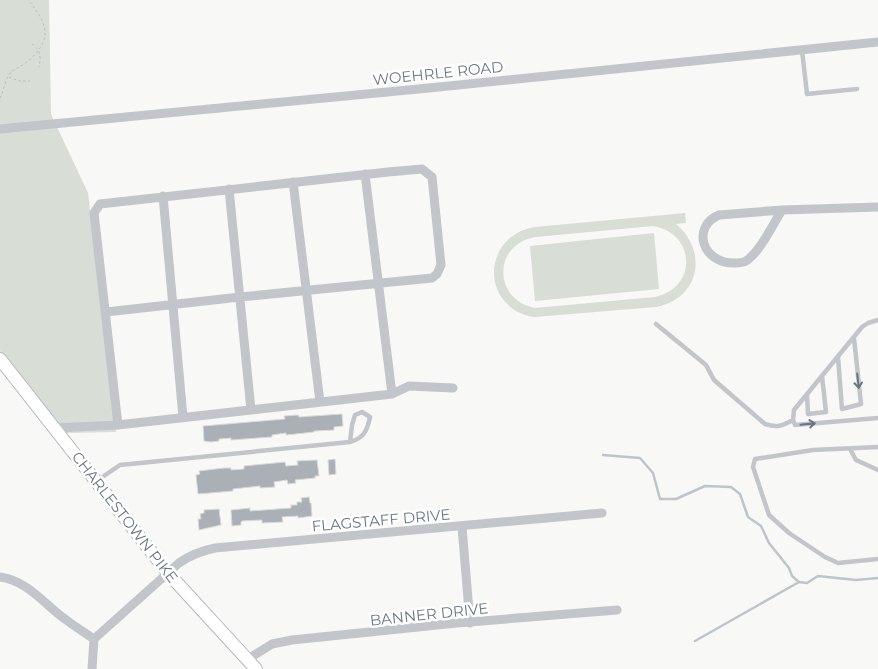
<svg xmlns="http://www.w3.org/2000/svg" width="878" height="669" font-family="Montserrat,sans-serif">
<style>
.green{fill:#d8ddd5;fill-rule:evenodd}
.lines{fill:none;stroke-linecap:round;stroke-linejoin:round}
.stream{stroke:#bdc5cb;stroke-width:2.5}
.building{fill:#aab0b6;stroke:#dadad8}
.secondary-casing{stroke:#b5b9bd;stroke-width:14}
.path{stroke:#bcbec1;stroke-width:1;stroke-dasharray:2.5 2.5;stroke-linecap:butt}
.lane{stroke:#c2c5c9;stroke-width:4.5}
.street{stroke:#c2c5c9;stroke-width:9}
.secondary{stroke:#fff;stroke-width:12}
.oneway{stroke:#6a7784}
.labels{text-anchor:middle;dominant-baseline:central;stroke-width:5;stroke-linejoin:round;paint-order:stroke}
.street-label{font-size:15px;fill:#6a7784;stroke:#fff}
</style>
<rect width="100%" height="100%" fill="#f8f8f6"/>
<path class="green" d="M0,0h49l2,114 37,79 28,239 -50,1 -66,-82z
M685,213l1,10 -10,1c33,28 23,75 -20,83l-122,10c-54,-9 -53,-81 1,-90zM653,226c43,7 45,62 2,71l-120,11c-43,-8 -42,-65 1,-71z
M654,233l5,56 -124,12 -5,-55z"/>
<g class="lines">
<path class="stream" d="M603,455l37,3 13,15 7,26h16l29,-13 26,1 9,7 8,23 13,9 8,17 20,25 3,8 7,6 8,1 11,-7 38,4 22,-2
M695,641l104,-59"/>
</g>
<path class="building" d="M342,414l1,12 -9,1v3l-20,1v1l-28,3v-2l-14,2v2l-41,3v-2l-12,1v2l-8,1 -7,-1 -1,-15 82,-7 -1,-3 14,-1 1,2z
M335,459l1,15 -7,1 -1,-15z
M317,460l2,16h-4v2l-20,2 1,3 -8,1 -1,-4 -13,2 1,5 -15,1v-2l-27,3v2l-35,3 -2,-19 4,-1 -1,-3 25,-3h7v2l13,-1v-3l41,-4 1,4 12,-1 -1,-4z
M309,497l1,6h1l1,13 -14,2v-2l-16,1 1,5 -21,1v-3l-20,1 -1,1v3l-9,1 -1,-16 19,-2v3l41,-3v-3h6v-3h5l-1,-4z
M219,509l2,16 -22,5 -1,-11h3l-1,-5 4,-1v-3z"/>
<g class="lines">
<g class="secondary-casing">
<path id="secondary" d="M0,359l168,214 88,96"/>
</g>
<path class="path" d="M32,44c9,6 9,13 7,23
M9,77l10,4h11
M0,98c4,-8 5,-19 11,-26 5,-4 12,-6 17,-11 26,-22 19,-38 0,-61"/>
<path class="lane" d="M802,50l5,44 50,-5
M878,320l-10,3 -6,4 -68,83 -1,10 2,5 83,-7
M656,324l50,41 8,15 51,44c12,4 17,2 28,-4
M838,357l4,52 19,-5 -7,-66
M807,395l1,19 18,-2 -4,-36
M878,447l-65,3 -58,9 -2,8 16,48 20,18 36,24 13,6 40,-4
M850,449l6,11 22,10
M98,480l22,-15 230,-23c14,-4 17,-11 20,-25l-8,-5 -7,3 -3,10 -2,17"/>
<path class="street" d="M0,129l429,-41 449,-46
M365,174l27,220
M293,182l27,220
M229,189l22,221
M163,196l20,221
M782,210c-9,14 -22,42 -36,51 -3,2 -8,2 -12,2 -32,0 -43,-36 -15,-48z
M782,210l96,-3
M106,312l134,-15 192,-19 5,-4 4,-9 -9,-88 -10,-8 -34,3 -288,32 -6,9 24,212
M55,428l63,-3 274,-31 17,-8 44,2
M462,527l8,96
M0,577c28,4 43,26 65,42 9,7 19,13 29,20
M248,659l24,-15 20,-4 165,-17 160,-13
M92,669l2,-30 85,-76c11,-8 22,-12 36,-15l387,-35"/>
<use href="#secondary" class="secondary"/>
</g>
<defs><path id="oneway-shaft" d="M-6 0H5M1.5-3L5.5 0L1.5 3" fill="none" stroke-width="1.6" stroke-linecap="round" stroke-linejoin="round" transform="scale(1.25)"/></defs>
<g class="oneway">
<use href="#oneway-shaft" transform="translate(858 381) rotate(84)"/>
<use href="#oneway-shaft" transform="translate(808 424) rotate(-6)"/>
</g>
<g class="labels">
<g class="street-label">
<text transform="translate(438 73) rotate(-6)">WOEHRLE ROAD</text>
<text transform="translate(125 517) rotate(52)">CHARLESTOWN PIKE</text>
<text transform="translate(381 520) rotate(-5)">FLAGSTAFF DRIVE</text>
<text transform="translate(429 614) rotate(-6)">BANNER DRIVE</text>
</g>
</g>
</svg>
